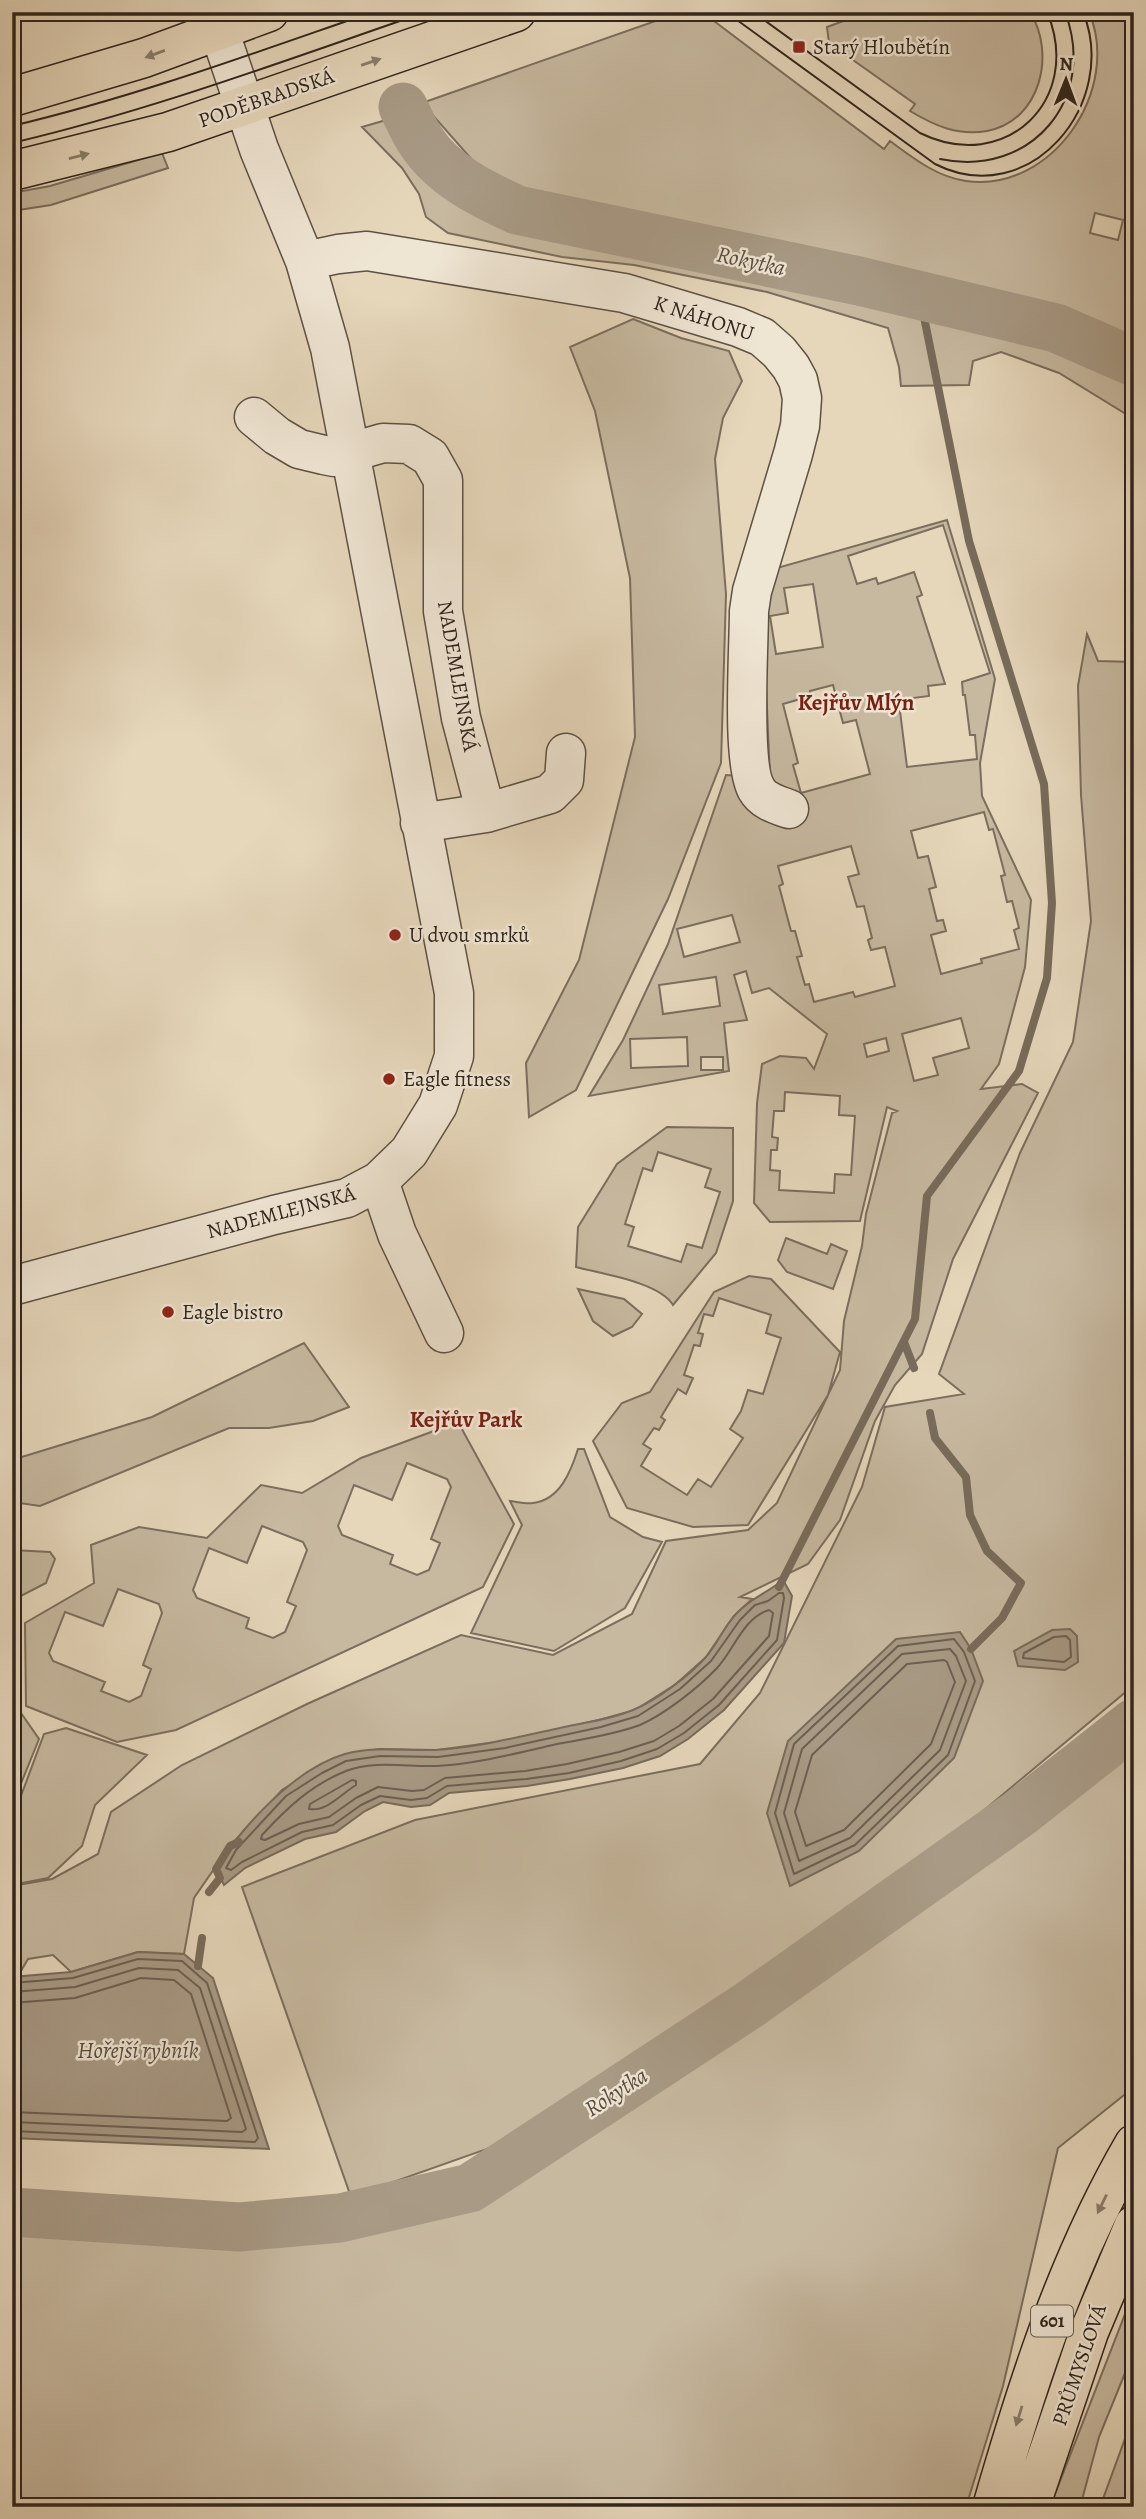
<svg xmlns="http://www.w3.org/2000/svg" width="1146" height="2519" viewBox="0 0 1146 2519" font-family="Alegreya,serif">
	<rect width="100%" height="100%" fill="#e6d7bb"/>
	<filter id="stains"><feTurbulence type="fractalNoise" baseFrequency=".00286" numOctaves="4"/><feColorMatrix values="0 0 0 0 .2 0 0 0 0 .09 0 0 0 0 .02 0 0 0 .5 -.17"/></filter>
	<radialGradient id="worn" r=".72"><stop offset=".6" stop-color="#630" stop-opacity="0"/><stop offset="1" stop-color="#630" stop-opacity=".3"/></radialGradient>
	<path fill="#c7b9a0" stroke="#7b6e5e" stroke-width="2" fill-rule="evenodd" d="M 681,12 L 702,12 L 884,149 L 890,141 C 913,158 937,177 966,181 C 1052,193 1122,90 1089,12 L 1134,12 L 1134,346 L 1098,332 L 952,291 L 539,199 L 481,170 L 422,103 ZM 1095,213 L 1123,220 L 1118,240 L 1090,233 Z
		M 868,12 L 1030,12 C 1056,53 1041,121 987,131 C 958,136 935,126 910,111 L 915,104 L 829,43 L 827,27 Z
		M 393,118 L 419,163 L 473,199 L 543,231 L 643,248 L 892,299 L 1015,329 L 1134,373 L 1134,419 L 1059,373 L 1001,352 L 973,361 L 969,385 L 901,386 L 899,367 L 888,328 L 767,292 L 634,265 L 562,257 L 448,233 L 426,217 L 419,194 L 402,168 L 362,127 Z
		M 162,153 L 168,168 L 51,205 L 12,211 L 12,193 L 50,186 Z
		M 633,319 L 681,338 L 729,351 L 742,381 L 723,418 L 715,459 L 726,594 L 721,763 L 668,899 L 576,1090 L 529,1117 L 526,1063 L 579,960 L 635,737 L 630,578 L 595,411 L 570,347 Z
		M 947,520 L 995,679 L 980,763 L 982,796 L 1031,900 L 1025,967 L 999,1064 L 981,1089 L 1022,1084 L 1038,1093 L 953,1259 L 922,1354 L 895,1385 L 875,1421 L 840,1520 L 808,1564 L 740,1597 L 752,1599 L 734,1616 L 706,1657 L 676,1684 L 635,1710 L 599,1720 L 504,1741 L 437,1750 L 379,1749 L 344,1755 L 319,1767 L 282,1790 L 230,1846 L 194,1898 L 184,1954 L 138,1952 L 71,1972 L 53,1955 L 28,1959 L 18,1976 L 12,1977 L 12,1886 L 52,1879 L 98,1854 L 111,1812 L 182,1765 L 307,1704 L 461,1635 L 553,1655 L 632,1614 L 666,1541 L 748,1530 L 777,1503 L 828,1395 L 748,1525 L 693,1527 L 627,1508 L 593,1441 L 622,1403 L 650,1392 L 714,1292 L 749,1276 L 771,1279 L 840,1352 L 828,1395 L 840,1370 L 844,1321 L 862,1246 L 866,1214 L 892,1113 L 897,1111 L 887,1107 L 860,1221 L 770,1222 L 754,1203 L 757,1103 L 762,1064 L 780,1056 L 806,1058 L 814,1069 L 827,1034 L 769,988 L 752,993 L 746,971 L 734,975 L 747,1020 L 724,1023 L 729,1071 L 589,1096 L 623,1040 L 668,944 L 726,775 L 770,778 L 766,685 L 738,579 ZM 943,525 L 990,673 L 962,682 L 963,695 L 965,695 L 970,735 L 975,735 L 977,759 L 907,767 L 900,711 L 914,709 L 913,698 L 929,696 L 928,686 L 945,684 L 917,597 L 922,595 L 914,572 L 878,584 L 876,578 L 857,584 L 848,556 ZM 813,584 L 823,647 L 776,654 L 770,616 L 788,613 L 784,588 ZM 833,685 L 843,723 L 856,720 L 870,774 L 801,793 L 793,765 L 798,763 L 783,704 L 811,696 L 810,691 ZM 984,812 L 989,830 L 993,829 L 1005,875 L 1001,876 L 1007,902 L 1012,901 L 1019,928 L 1014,930 L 1019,949 L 981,959 L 982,963 L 941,974 L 931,935 L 946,931 L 943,920 L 937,921 L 929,889 L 936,887 L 928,856 L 918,858 L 911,831 ZM 851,846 L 859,874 L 848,877 L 857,907 L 864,906 L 872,938 L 868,940 L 871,950 L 885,947 L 895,986 L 855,997 L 853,992 L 814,1002 L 809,984 L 805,985 L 797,957 L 802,956 L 795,931 L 791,931 L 779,886 L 783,884 L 778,866 ZM 732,915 L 740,942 L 684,957 L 677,929 ZM 716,977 L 720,1006 L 663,1014 L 659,985 ZM 961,1018 L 969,1048 L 933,1058 L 938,1075 L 914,1081 L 902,1034 ZM 687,1037 L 688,1066 L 631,1068 L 630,1039 ZM 886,1038 L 889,1051 L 867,1057 L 864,1044 ZM 701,1057 L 723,1057 L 723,1070 L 701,1070 ZM 785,1092 L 840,1096 L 839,1115 L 855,1116 L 851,1175 L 835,1174 L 834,1193 L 779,1190 L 780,1171 L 770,1170 L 771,1150 L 777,1150 L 778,1138 L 772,1137 L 774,1111 L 784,1111 ZM 719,1298 L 771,1315 L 766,1333 L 781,1338 L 763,1394 L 748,1390 L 741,1411 L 730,1429 L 743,1438 L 711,1487 L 698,1479 L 687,1495 L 641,1466 L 651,1449 L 643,1444 L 654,1428 L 659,1430 L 665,1420 L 661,1417 L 678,1389 L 686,1394 L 693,1378 L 684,1375 L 694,1345 L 700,1346 L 703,1334 L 698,1333 L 704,1314 L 713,1316 Z
		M 1087,634 L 1098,661 L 1134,662 L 1134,1685 L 928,1857 L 683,2028 L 515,2139 L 351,2197 L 242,1887 L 415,1820 L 700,1764 L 760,1693 L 862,1487 L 885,1407 L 964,1394 L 939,1374 L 1020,1153 L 1073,1042 L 1091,921 L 1081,795 L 1078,686 Z
		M 667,1127 L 733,1128 L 733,1201 L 716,1253 L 673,1305 C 659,1282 602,1274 576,1267 L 578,1227 L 617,1164 ZM 658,1152 L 711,1169 L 705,1187 L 720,1192 L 702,1248 L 687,1244 L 681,1262 L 628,1246 L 634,1227 L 625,1224 L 643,1168 L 652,1171 Z
		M 786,1238 L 827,1254 L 831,1244 L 847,1251 L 833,1289 L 787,1272 L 778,1260 Z
		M 578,1289 L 624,1299 L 642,1314 L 632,1327 L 613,1336 L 593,1321 Z
		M 304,1343 L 349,1407 L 313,1421 L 269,1428 L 229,1428 L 40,1506 L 12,1502 L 12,1460 L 152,1417 Z
		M 458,1422 L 514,1524 L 483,1587 L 176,1730 L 117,1742 L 26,1706 L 25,1623 L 94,1583 L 91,1545 L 139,1527 L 207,1538 L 261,1485 L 302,1493 L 361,1458 ZM 407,1463 L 447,1479 L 451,1487 L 431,1539 L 440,1543 L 429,1570 L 417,1575 L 390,1564 L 393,1555 L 342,1535 L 338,1526 L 354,1485 L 392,1500 ZM 262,1526 L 303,1542 L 307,1550 L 287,1602 L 296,1606 L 285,1632 L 273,1638 L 246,1628 L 249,1618 L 197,1598 L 193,1590 L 209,1548 L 247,1563 ZM 118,1589 L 159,1604 L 162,1613 L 143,1665 L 151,1669 L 141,1696 L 129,1702 L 101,1691 L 105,1682 L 53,1661 L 49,1653 L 65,1612 L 103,1626 Z
		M 578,1449 L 584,1449 L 610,1517 L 643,1537 L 662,1542 L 625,1608 L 554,1651 L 471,1633 L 522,1525 L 510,1501 C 518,1502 526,1504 533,1503 C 560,1500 571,1471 578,1449 Z
		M 12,1550 L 50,1552 L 55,1559 L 46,1583 L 15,1599 L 12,1599 Z
		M 12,1700 L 39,1739 L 12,1806 L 12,1749 L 19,1731 L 12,1728 Z
		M 1134,1711 L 1134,2087 L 1058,2148 L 1003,2386 L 966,2507 L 12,2507 L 12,2229 L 315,2241 L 375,2228 L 489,2196 L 763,2010 L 867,1945 L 1036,1824 L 1062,1802 Z
		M 66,1728 L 147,1755 L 95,1805 L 82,1846 L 48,1878 L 12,1885 L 12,1820 L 44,1734 Z
		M 1134,2297 L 1134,2351 L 1099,2437 L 1080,2507 L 1050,2507 L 1127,2309 Z
		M 1134,2414 L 1134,2507 L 1100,2507 Z"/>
	<path fill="#a89a85" stroke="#786b5b" stroke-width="2" d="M 783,1580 L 792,1596 L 784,1643 L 724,1710 L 688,1739 L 660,1756 L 623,1768 L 570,1779 L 527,1786 L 449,1793 L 430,1805 L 411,1807 L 383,1802 L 365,1811 L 336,1832 L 305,1839 L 245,1868 L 224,1885 L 216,1869 C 242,1826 296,1768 345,1754 C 375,1746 405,1751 435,1750 C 475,1748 512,1738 551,1730 C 578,1723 607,1721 633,1710 C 657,1700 689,1676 706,1657 C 718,1643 724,1626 737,1613 C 751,1598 767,1593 783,1580 Z
		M 1070,1629 L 1077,1636 L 1078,1662 L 1065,1670 L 1018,1666 L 1014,1651 L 1052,1630 Z
		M 960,1632 L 971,1649 L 983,1681 L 954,1758 L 859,1851 L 790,1886 L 767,1813 L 788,1741 L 896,1639 Z
		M 138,1952 L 184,1954 L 213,1978 L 269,2149 L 12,2138 L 12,1977 L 71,1972 Z"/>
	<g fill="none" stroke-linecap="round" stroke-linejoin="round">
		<path stroke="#6c5f51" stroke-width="2" d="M 779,1593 L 783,1593 L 784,1598 L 777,1640 L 719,1705 L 684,1733 L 657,1749 L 621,1761 L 569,1773 L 526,1779 L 447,1786 L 427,1798 L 411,1800 L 380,1796 L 361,1805 L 333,1825 L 302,1832 L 242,1862 L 231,1870 L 226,1868 L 236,1850 L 286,1796 L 322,1773 L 346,1761 L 380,1756 L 438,1757 L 505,1748 L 601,1727 L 638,1716 L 680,1689 L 711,1661 L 740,1620 L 755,1605 L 768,1601 Z
			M 769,1610 L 773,1613 L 769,1636 L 713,1699 L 679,1726 L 654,1741 L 619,1752 L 567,1764 L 525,1771 L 445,1778 L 424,1790 L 412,1791 L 378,1787 L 356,1798 L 329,1817 L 299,1824 L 265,1840 L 261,1839 L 262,1835 C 287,1808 311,1785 346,1771 C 374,1760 407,1767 436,1766 C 477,1764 517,1753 557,1744 C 584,1739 613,1735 640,1725 C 665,1714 698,1688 717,1668 C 734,1650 743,1618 769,1610 Z
			M 1066,1636 L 1070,1640 L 1071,1657 L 1064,1662 L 1023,1658 L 1024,1653 L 1054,1637 Z
			M 954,1639 L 964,1652 L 975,1681 L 948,1755 L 855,1845 L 794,1874 L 775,1813 L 794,1744 L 898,1646 Z
			M 950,1649 L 956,1656 L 966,1681 L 940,1750 L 850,1838 L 799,1861 L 784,1813 L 802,1749 L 902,1654 Z
			M 944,1660 L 947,1662 L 955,1682 L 931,1744 L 844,1830 L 806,1846 L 795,1812 L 812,1755 L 907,1664 Z
			M 352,1780 L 356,1781 L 356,1785 C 341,1794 327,1812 309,1809 L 310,1804 Z
			M 12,1983 L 73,1978 L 138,1959 L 182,1961 L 207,1983 L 258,2138 L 255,2142 L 12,2131
			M 12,1992 L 75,1987 L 139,1968 L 178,1970 L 200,1988 L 246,2129 L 242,2132 L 12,2122
			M 12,2003 L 75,1998 L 141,1978 L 174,1980 L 191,1994 L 231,2118 L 227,2121 L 12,2112"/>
		<path stroke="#786b5b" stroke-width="8" d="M 904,1342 L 914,1368
			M 930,1413 L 935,1438 L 966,1477 L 970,1515 L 987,1551 L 1021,1583 L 1002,1618 L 971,1649
			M 779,1587 L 915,1319 L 927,1196 L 1019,1071 L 1047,978 L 1052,903 L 1044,784 L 969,541 L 920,297
			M 209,1892 L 220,1878 L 216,1869 L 230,1846 L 239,1842
			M 198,1966 L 202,1938"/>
		<path stroke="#a89a85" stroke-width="49" d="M 403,107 C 409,118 414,131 421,141 C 443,175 482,194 517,210 L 859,281 L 1056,328 L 1134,362
			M 12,2212 L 239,2227 L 340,2218 L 470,2188 L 749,2005 L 1020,1813 L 1134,1723"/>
		<defs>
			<path id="minor" d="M 305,261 L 338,254 L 367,251 L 624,293 L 738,327 L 762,337 L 779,352 L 791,367 L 798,380 L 802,398 L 800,426 L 793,454 L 752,591 L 749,611 C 749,647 741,766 757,790 C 763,801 778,805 789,809
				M 254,417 L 277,436 L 299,449 L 324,455 L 334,457 L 383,443 L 409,444 L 430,457 L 443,480 L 443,611 L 461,718 L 486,813
				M 420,823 L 486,813 L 550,794 L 564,780 L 566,753
				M 379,1181 L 397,1234 L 444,1333
				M 12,1286 L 274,1215 L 347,1198 L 379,1181 L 409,1152 L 438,1105 L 454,1056 L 454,993 L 330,348 L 305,261 L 259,149 L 219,30"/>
			<path id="major" d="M 12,97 L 144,58 L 269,12
				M 12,171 L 168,132 L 516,12
				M 992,2507 C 1028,2382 1068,2257 1134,2144
				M 1030,2507 L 1089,2332 L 1134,2225"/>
		</defs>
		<use href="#minor" stroke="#5d5144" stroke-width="41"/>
		<use href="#major" stroke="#2f241d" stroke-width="41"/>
		<use href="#minor" stroke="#efe5d3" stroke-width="38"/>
		<use href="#major" stroke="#e6d7bb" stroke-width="38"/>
		<path stroke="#2f241d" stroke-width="2" d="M 726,12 L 935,164 C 1030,212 1120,103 1083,12
			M 753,12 L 920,133 C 1005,175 1084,100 1047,12
			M 763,21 L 787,21 L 817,12
			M 12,126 C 135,97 254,53 373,12
			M 12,143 C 153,110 289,59 426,12
			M 940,159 C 1031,178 1098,99 1065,12"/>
	</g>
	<defs><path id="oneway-solid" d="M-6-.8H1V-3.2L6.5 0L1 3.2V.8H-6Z" transform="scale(1.75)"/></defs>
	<g fill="#8a7e6c">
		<use href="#oneway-solid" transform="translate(155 54) rotate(160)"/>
		<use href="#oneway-solid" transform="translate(371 62) rotate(-19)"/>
		<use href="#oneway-solid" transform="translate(79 156) rotate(-14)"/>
		<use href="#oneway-solid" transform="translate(1102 2204) rotate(116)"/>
		<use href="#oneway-solid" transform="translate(1019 2416) rotate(107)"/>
	</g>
	<g fill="#8f2418" stroke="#efe5d3" stroke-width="2.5">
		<rect x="792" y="40" width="14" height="14" rx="3.5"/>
		<circle cx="395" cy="935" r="7"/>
		<circle cx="389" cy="1079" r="7"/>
		<circle cx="168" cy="1312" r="7"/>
	</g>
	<g text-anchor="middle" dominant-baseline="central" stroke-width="5" stroke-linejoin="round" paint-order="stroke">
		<rect fill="#efe5d3" stroke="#695e54" stroke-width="2" x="1031" y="2305.5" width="42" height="31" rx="5"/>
		<g font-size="19" font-weight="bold" fill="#2f241d">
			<text x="1052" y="2321">601</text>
		</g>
		<g font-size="21" fill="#2f241d" stroke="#efe5d3" text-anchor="start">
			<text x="813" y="47">Starý Hloubětín</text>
			<text x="409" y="935">U dvou smrků</text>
			<text x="403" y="1079">Eagle fitness</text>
			<text x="182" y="1312">Eagle bistro</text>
		</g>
		<g font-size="21" fill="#2f241d" stroke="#efe5d3">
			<text transform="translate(266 98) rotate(-19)">PODĚBRADSKÁ</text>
			<text transform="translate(704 318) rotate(18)">K NÁHONU</text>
			<text transform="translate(458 676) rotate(80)">NADEMLEJNSKÁ</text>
			<text transform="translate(281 1212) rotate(-15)">NADEMLEJNSKÁ</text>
			<text transform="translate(1079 2365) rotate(-71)">PRŮMYSLOVÁ</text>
		</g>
		<g font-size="23" font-style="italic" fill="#594d41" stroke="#efe5d3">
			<text transform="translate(751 261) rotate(12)">Rokytka</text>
			<text x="138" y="2050">Hořejší rybník</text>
			<text transform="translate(616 2092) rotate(-33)">Rokytka</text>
		</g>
		<g font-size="23" font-weight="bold" fill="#7a1f14" stroke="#efe5d3">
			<text x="856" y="702">Kejřův Mlýn</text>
			<text x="466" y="1419">Kejřův Park</text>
		</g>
	</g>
	<rect width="1146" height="2519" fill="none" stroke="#e6d7bb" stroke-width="42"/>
	<rect x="14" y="14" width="1118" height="2491" fill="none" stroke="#2f241d" stroke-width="3.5"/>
	<rect x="21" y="21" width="1104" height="2477" fill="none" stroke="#2f241d" stroke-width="2"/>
	<g transform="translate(1066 80) rotate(1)" stroke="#efe5d3" stroke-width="5" paint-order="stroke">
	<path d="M0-5L12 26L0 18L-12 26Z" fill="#2f241d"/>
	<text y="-10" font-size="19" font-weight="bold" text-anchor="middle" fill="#2f241d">N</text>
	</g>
	<rect width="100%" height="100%" filter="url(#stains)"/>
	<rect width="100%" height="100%" fill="url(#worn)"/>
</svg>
